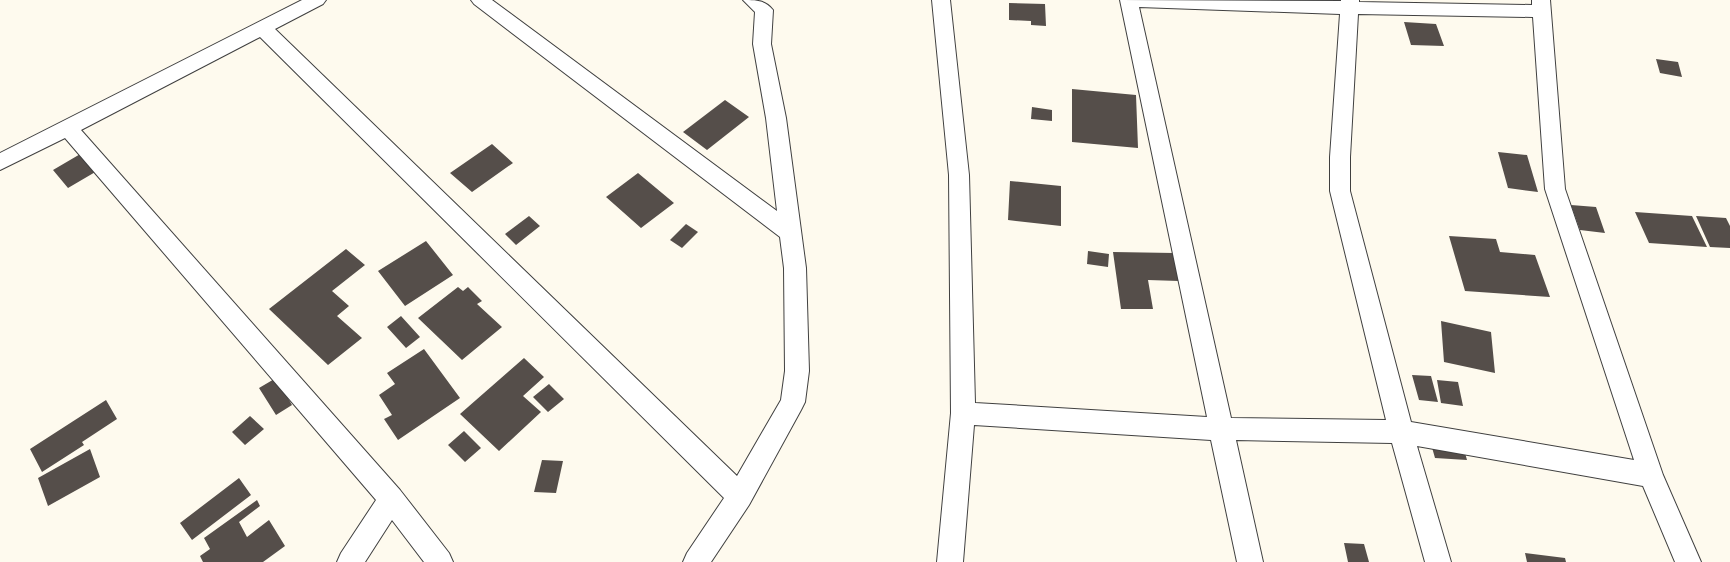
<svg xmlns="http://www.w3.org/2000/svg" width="1730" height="562" viewBox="0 0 1730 562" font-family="Bitter,serif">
	<rect width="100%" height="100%" fill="#fefaee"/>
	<path fill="#554e4a" d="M 1009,3 L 1045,4 L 1046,26 L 1031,25 L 1031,21 L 1009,20 Z
		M 1404,22 L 1436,24 L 1444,46 L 1411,45 Z
		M 1656,59 L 1678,62 L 1682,77 L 1660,73 Z
		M 1072,89 L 1136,95 L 1138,148 L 1072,142 Z
		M 725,100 L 749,117 L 707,150 L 683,132 Z
		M 1032,107 L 1052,110 L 1052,121 L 1031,119 Z
		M 492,144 L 513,163 L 472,192 L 450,173 Z
		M 1498,152 L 1527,155 L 1538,192 L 1508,188 Z
		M 82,153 L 97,171 L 68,188 L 53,170 Z
		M 638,173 L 674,203 L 641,228 L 606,197 Z
		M 1010,181 L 1061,186 L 1061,226 L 1008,220 Z
		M 1571,205 L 1596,207 L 1605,233 L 1580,230 Z
		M 1635,212 L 1692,216 L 1707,247 L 1649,243 Z
		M 529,216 L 540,226 L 516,245 L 505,234 Z
		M 1696,216 L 1726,218 L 1730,226 L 1730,248 L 1710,247 Z
		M 686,224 L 698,232 L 682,248 L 670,240 Z
		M 1449,236 L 1496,239 L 1500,252 L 1535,255 L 1550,297 L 1465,291 Z
		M 426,241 L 453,275 L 405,306 L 378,271 Z
		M 346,249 L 365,265 L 332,291 L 349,306 L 337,316 L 362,338 L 328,365 L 269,309 Z
		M 1088,251 L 1109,254 L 1108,267 L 1087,264 Z
		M 1113,252 L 1174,253 L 1179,281 L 1148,280 L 1153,309 L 1121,309 Z
		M 458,287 L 463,291 L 468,287 L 482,301 L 477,304 L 502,327 L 462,360 L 418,318 Z
		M 401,316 L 420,337 L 406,348 L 387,327 Z
		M 1441,321 L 1491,332 L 1495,373 L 1444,362 Z
		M 424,349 L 460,398 L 398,440 L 384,419 L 392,415 L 379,395 L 395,384 L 387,373 Z
		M 524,358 L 544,377 L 523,396 L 541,412 L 499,451 L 460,414 Z
		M 1412,375 L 1431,376 L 1438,402 L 1419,400 Z
		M 276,378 L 292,405 L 276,415 L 259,388 Z
		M 1437,380 L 1458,382 L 1463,406 L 1441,403 Z
		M 549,384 L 564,399 L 548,412 L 533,397 Z
		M 106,400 L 117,419 L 82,442 L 84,445 L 42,472 L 30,449 Z
		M 250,416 L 264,429 L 245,445 L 232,432 Z
		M 464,431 L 481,448 L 465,462 L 448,445 Z
		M 1431,444 L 1463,446 L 1467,460 L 1435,458 Z
		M 90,449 L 100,477 L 48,506 L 38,478 Z
		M 542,460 L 563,461 L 556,493 L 534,492 Z
		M 239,478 L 251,495 L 192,540 L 180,523 Z
		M 257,500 L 260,506 L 239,522 L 247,537 L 269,520 L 285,546 L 263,562 L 203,562 L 200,556 L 210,549 L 204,538 Z
		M 1344,543 L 1364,544 L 1369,562 L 1348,562 Z
		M 1525,553 L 1565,558 L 1566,562 L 1527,562 Z"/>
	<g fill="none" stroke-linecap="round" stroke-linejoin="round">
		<defs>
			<path id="minor" d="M 302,0 L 326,0 L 323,4 L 275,29 L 737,476 L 781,400 L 785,371 L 784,268 L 780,237 L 474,4 L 471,0 L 492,0 L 777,211 L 766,118 L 753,44 L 755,12 L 743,0 C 756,0 765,0 773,10 L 771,44 L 786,118 L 806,268 L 809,371 L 805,402 L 801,410 L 749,505 L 711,562 L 683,562 L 687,553 L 724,498 L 260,37 L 81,130 L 400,490 L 449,553 L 453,562 L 424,562 L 392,520 L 365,562 L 337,562 L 341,553 L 376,500 L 65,138 L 0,170 L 0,153 Z
				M 932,0 L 950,0 L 969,175 L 975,403 L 1207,417 L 1120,0 L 1341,1 L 1341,0 L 1359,0 L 1359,2 L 1532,5 L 1532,0 L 1550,0 L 1565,189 L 1663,475 L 1701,562 L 1675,562 L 1643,486 L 1417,446 L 1451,562 L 1425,562 L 1392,443 L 1236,440 L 1263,562 L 1237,562 L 1211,440 L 974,425 L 963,562 L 937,562 L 951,413 L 949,175 ZM 1139,7 L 1340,14 L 1330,157 L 1330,191 L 1386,420 L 1231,418 ZM 1358,14 L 1533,17 L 1545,189 L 1634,460 L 1411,422 L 1350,191 L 1350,157 Z"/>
		</defs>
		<use href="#minor" stroke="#404040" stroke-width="2"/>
		<use href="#minor" fill="#fff" fill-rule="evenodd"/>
	</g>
</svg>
